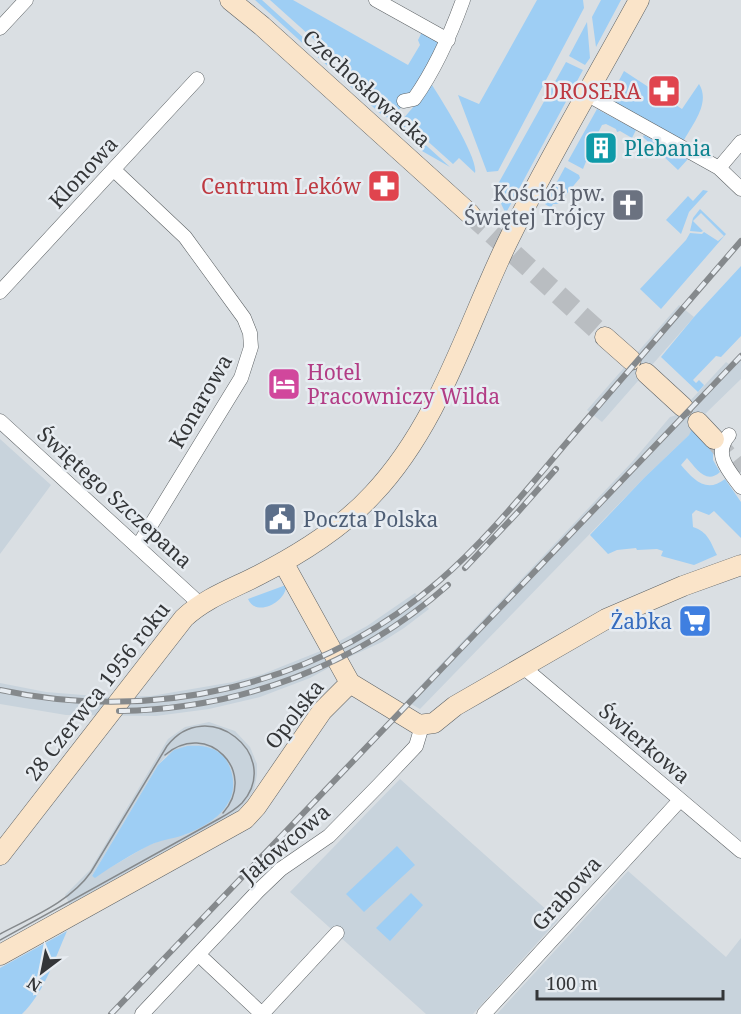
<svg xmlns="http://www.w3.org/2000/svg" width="741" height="1014" viewBox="0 0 741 1014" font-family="'Noto Serif',serif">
	<rect width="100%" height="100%" fill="#dadfe3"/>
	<path fill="#c8d3dc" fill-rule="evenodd" d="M 679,305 L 694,317 L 602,422 L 587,410 Z
		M 741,352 L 741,379 L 704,415 L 689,435 L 644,478 L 420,709 L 406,701 L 632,462 L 670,417 L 677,415 L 726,362 L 729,364 Z
		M 0,439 L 51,485 L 0,554 Z
		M 415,593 L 429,609 L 404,628 L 382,642 L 345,659 L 310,678 L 260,697 L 209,709 L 156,716 L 66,715 L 0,704 L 0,683 L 46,692 L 108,697 L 151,696 L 233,682 L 263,674 L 323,650 L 367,626 Z
		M 209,722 L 235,731 L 250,747 L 257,764 L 257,775 L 254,790 L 246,802 L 232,816 L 70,905 L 65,895 L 90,870 L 168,739 L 185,727 ZM 187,746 L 211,748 L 230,768 L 233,786 L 228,804 L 215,818 L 202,826 L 187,834 L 165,839 L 149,845 L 94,877 L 92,876 L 158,765 L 166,756 Z
		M 400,779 L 558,920 L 473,1014 L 426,1014 L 290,892 Z
		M 628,871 L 726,957 L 741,938 L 741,1014 L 497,1014 Z"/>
	<path fill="#9ecef4" d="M 255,0 L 262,0 L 369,97 L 393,116 L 389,118 L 383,116 Z
		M 270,0 L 293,0 L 408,65 L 420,45 L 418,40 L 423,30 L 444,41 L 411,96 L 396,113 Z
		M 537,0 L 583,0 L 584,8 L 498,171 L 487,172 L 458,95 L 479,104 Z
		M 601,0 L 621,0 L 596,47 L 592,17 Z
		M 587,22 L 590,58 L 585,65 L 569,56 Z
		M 566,62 L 583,70 L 507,211 L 505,212 L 496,193 L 498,184 Z
		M 624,71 L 682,109 L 699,84 C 711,103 692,125 683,142 L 608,101 Z
		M 432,85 C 441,99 479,159 475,173 L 459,158 L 453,164 L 403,119 Z
		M 597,109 L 636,130 L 632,138 L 620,131 L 617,132 L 616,129 L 606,124 L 602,125 L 598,133 L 599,136 L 588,151 L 589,154 L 583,169 L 568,161 Z
		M 397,119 L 450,167 L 422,151 L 396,127 Z
		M 644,135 L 688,159 L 678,170 L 643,137 Z
		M 565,167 L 579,175 L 580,178 L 558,204 L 553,204 L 551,208 L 545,204 Z
		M 703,190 L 708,191 L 689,212 L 681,234 L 666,220 L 688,196 L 693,201 Z
		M 700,209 L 726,234 L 661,309 L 640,289 L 686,240 L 690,233 L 702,234 L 704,232 L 718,241 L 724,236 L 701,213 L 693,221 L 703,231 L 701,232 L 690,231 L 693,218 Z
		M 741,266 L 741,336 L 721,357 L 716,356 L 693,380 L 696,383 L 699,380 L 704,385 L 698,392 L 661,357 L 694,317 Z
		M 692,429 L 713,444 L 713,460 L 720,472 C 706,485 696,468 687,458 L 681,465 C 693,479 706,494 725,479 L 741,502 L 741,538 L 714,511 L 709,515 L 696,510 L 692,514 L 693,527 C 708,532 710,541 717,555 L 694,565 L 661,556 L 663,551 L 657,549 L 637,550 L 636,548 L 617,550 L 608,554 L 590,535 L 644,478 L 689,435 Z
		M 286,585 C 287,602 256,618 248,599 Z
		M 187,746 C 201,745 215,746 225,758 C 231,767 234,778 233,788 C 231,813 202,829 181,836 C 171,839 161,840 150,845 C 132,854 112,866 95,878 L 92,876 L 158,765 L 174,750 Z
		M 397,846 L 415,865 L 364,912 L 346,894 Z
		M 411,893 L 423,905 L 390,941 L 376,928 Z
		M 67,931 C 55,958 44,993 22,1014 L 0,1014 L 0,968 Z"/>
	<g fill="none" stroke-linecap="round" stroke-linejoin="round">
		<path stroke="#b9bdc1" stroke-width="20" stroke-dasharray="20 10" stroke-linecap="butt" d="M 470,214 L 605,337
			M 714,439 L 741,472"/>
		<defs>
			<path id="street" d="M 376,0 L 448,40
				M 0,28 L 26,0
				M 588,95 L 719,168 L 741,189
				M 404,101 L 414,99 C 436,68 450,36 463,0
				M 719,168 L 741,142
				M 114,170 L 185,237 L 244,318 L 250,333 L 251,347 L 241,378 L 138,546
				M 0,292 L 197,79
				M 0,421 L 200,604
				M 729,435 C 712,454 729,471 741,487
				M 522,666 L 741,851
				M 199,955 L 262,1014
				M 142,1014 L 258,891 L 281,869 L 329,836 L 379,785 L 416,746 L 422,726
				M 262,1014 L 337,933
				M 484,1014 L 680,800"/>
			<path id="secondary" d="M 230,0 L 262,26 L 470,214
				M 605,337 L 631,360
				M 646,373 L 683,407
				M 698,422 L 714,439
				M 283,562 L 350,683 L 419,725 L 434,723 L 455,706 L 606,619 L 683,586 L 741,565
				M 0,855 L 184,618 C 205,598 234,588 259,575 C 300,554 342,528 373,494 C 439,424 466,328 507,243 C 547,160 595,81 639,0
				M 0,955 L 245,819 L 256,807 L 322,711 L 350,683"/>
		</defs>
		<use href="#street" stroke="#5d6265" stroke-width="15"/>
		<use href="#secondary" stroke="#5d6265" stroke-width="21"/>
		<use href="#street" stroke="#fff" stroke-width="14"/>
		<use href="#secondary" stroke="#fae4c9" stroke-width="20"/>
		<path stroke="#85898c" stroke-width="1.5" d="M 165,755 C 207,719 259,772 223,813
			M 0,934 C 32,917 70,902 91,872 L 167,746 C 207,694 284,755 242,803 C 234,811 224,816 215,821 L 0,940"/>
		<defs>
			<path id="rail" d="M 465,568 L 518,512 L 556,469
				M 0,690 C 155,723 318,686 439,581 C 489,538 531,484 574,434 C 630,370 685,305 741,241
				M 119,711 C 241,709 356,666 448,585
				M 111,1014 L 741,356"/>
		</defs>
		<use href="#rail" stroke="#85898c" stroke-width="6"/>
		<use href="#rail" stroke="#e7ecf1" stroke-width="4" stroke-dasharray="11" stroke-linecap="butt"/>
	</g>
	<defs>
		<symbol id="pharmacy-square" viewBox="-11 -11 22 22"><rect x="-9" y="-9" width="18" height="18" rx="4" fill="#e0444e" stroke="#e7ecf1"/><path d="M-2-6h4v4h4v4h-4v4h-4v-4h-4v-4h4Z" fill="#fff"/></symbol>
		<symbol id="building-square" viewBox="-11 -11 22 22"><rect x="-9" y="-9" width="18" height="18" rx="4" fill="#0f9aa8" stroke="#e7ecf1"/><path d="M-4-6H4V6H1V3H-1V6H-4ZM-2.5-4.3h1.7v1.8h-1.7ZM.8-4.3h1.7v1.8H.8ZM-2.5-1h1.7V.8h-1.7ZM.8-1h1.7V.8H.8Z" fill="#fff"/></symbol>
		<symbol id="church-square" viewBox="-11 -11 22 22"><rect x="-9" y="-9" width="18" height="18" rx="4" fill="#6b7280" stroke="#e7ecf1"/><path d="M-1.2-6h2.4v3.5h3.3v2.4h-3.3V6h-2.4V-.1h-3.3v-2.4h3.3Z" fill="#fff"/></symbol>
		<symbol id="hotel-square" viewBox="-11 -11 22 22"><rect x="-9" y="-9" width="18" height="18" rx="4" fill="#d1479c" stroke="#e7ecf1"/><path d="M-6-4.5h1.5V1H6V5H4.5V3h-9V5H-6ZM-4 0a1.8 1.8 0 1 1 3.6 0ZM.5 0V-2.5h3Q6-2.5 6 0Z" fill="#fff"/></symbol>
		<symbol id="civic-square" viewBox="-11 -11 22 22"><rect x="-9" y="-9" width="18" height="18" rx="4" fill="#5c6f8a" stroke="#e7ecf1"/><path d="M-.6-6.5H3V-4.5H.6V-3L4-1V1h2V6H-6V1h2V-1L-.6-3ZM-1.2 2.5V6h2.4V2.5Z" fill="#fff"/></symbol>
		<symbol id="supermarket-square" viewBox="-11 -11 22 22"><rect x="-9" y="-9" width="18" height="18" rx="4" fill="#3f7fe0" stroke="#e7ecf1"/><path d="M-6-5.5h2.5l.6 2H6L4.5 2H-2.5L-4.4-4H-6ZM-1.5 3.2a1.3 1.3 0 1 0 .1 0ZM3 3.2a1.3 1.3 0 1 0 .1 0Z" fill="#fff"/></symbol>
	</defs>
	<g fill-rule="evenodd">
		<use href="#pharmacy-square" x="645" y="72" width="38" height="38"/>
		<use href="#building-square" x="582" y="129" width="38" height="38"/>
		<use href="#pharmacy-square" x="365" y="167" width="38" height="38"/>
		<use href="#church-square" x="609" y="186" width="38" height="38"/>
		<use href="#hotel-square" x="265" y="365" width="38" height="38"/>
		<use href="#civic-square" x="261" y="500" width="38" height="38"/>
		<use href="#supermarket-square" x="676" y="602" width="38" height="38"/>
	</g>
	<g text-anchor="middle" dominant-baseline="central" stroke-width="5" stroke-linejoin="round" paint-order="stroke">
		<g font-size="21" fill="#343638" stroke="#e7ecf1">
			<text transform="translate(367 88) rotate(42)">Czechosłowacka</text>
			<text transform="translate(83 172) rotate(-47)">Klonowa</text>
			<text transform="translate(200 401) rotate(-60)">Konarowa</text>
			<text transform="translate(115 497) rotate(42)">Świętego Szczepana</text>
			<text transform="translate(97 691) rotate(-52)">28 Czerwca 1956 roku</text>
			<text transform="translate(294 714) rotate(-52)">Opolska</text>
			<text transform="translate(645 743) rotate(40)">Świerkowa</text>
			<text transform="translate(285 843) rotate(-40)">Jałowcowa</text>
			<text transform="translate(566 893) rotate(-48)">Grabowa</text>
		</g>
		<g font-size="21" fill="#be3a42" stroke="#e7ecf1" text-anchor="end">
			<text x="641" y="91">DROSERA</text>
			<text x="361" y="186">Centrum Leków</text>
		</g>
		<g font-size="21" fill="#0d838f" stroke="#e7ecf1" text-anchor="start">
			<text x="624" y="148">Plebania</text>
		</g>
		<g font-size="21" fill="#5b616d" stroke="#e7ecf1" text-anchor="end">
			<text x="605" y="193">Kościół pw.<tspan x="605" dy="24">Świętej Trójcy</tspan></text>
		</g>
		<g font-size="21" fill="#b23c85" stroke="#e7ecf1" text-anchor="start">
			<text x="307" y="372">Hotel<tspan x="307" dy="24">Pracowniczy Wilda</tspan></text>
		</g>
		<g font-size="21" fill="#4e5e75" stroke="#e7ecf1" text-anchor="start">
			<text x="303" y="519">Poczta Polska</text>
		</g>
		<g font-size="21" fill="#366cbe" stroke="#e7ecf1" text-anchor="end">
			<text x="672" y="621">Żabka</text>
		</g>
	</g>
	<g transform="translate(42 972) rotate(212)" stroke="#e7ecf1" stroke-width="4.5" paint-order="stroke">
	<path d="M0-4.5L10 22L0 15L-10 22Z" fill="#343638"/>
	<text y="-9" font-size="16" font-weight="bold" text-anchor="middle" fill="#343638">N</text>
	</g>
	<path d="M537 990v9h186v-9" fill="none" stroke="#343638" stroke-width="3"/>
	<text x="546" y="990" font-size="18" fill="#343638" stroke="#e7ecf1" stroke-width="4.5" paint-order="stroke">100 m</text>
</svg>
